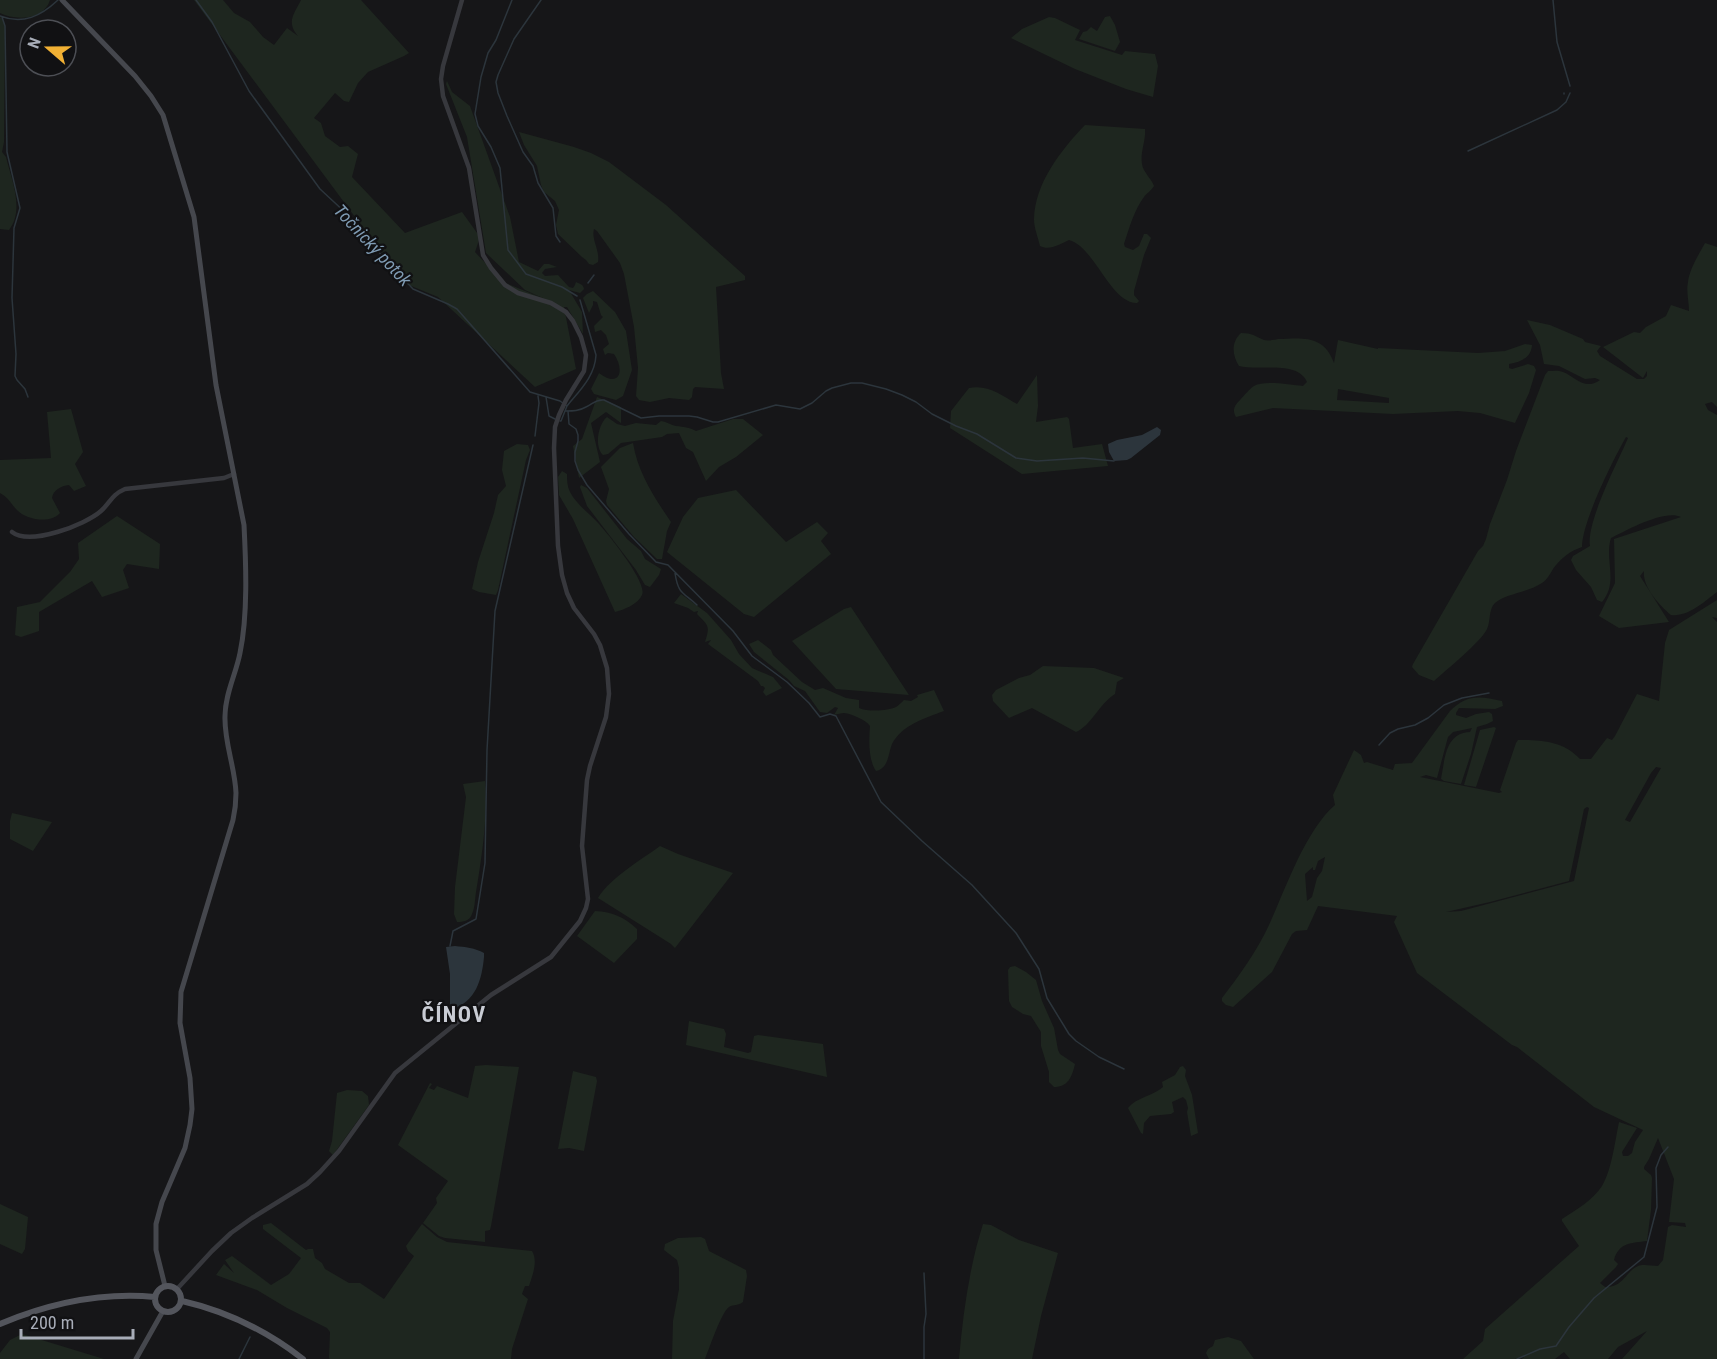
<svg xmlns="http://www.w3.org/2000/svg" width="1717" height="1359" viewBox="0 0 1717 1359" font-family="'Roboto Condensed',sans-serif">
	<rect width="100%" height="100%" fill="#161618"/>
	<path fill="#1e261f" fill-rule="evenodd" d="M 0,0 L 50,0 C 44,20 16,21 0,13 Z
		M 194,0 L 223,0 L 234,13 L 250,22 L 263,37 L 274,45 L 287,28 L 298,36 C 286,22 294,14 301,0 L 361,0 L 409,53 L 404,56 L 368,72 L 358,83 L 349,102 L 344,101 L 335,93 L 314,118 L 321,123 L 325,136 L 340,147 L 348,146 L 358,154 L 352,177 L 405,233 L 462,212 L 480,237 L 475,252 L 503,282 L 547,300 L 525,290 L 486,253 L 467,137 L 446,84 L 447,81 L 452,92 L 470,106 L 510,217 L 519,262 L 538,271 L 544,264 L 549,264 L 557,267 L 545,269 L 542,273 L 545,276 L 558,275 L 569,287 L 573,288 L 575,285 L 576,282 C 580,284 583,284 584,289 L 580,293 L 569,290 L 582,312 L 583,334 L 567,307 L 564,307 L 576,369 L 535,387 L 438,297 L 404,283 Z
		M 1110,16 L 1115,25 L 1120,42 L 1115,51 L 1079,39 L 1083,32 L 1087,31 L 1091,27 L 1097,31 L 1105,17 Z
		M 0,17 L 3,19 L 5,27 L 4,142 L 2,152 L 6,157 C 11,178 25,210 9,230 L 0,229 Z
		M 1049,17 L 1055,18 L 1080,30 L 1075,40 L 1122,55 L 1125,51 L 1155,54 L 1158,66 L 1153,97 L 1126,89 L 1075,69 L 1011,38 L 1022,29 Z
		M 1085,125 L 1145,129 C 1146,141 1140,152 1142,164 C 1143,172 1151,178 1154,186 C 1151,191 1147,193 1144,197 C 1134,210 1129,229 1124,244 L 1125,247 L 1133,250 L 1139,246 L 1144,234 L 1147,234 L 1151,238 L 1144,255 L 1134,291 L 1134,295 L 1139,301 L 1137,303 C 1110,303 1095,247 1069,240 C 1060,244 1050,251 1040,246 C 1038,237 1034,228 1034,219 C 1035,183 1061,150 1085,125 Z
		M 519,132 L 574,147 L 591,153 L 609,162 L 666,205 L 745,276 L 745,280 L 716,287 L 721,373 L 724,389 L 695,387 L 693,389 L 692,397 L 689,400 L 669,398 L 650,402 L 639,400 L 636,396 L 638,368 L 634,327 L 624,274 L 620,263 L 597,231 L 594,229 C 591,239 600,250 598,262 L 593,265 L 589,264 L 586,260 L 582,257 L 558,234 L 556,225 L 559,210 L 555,201 L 544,192 L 541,185 L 537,166 L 524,145 Z
		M 1705,243 L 1717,247 L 1717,407 L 1712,402 L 1705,404 L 1708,410 L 1717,415 L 1717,592 C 1704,602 1688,617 1671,615 C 1659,605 1642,586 1644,571 L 1640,576 L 1669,622 L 1619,628 L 1599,616 L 1615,583 L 1614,539 L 1681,517 C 1665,509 1627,530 1611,538 C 1604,560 1619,582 1602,602 L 1597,600 L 1591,587 L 1576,570 L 1571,560 L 1573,556 L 1590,546 C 1586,522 1618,462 1628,438 L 1626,437 C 1613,460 1582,522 1582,547 C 1570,551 1561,558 1553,569 C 1550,574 1547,580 1542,583 C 1529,592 1505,594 1495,603 C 1488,610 1491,621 1487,629 C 1481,642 1446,670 1434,681 L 1419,675 L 1412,667 L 1413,664 L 1478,551 L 1483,546 L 1486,539 L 1490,524 L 1507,480 L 1516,451 L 1545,375 L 1548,371 C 1553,371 1558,370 1563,372 C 1576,377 1584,391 1600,380 L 1595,378 L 1585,379 L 1559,366 L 1544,364 L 1540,345 L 1527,320 L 1550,325 L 1583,339 L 1585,342 L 1601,346 L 1597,351 L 1600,356 L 1637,379 L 1644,379 L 1647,376 L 1647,371 L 1643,378 L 1603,347 L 1634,332 L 1640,333 L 1646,327 L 1666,316 L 1671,305 L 1689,311 C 1689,302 1686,291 1688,282 C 1689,270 1699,254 1705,243 Z
		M 593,291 L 615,312 L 626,331 L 632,370 L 623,396 L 616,400 L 594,394 L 591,389 L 599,373 C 620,389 625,370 614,354 L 608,353 L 605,355 L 603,349 L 609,344 L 606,335 L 601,330 L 595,332 L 594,326 L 603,317 L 601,315 L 597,302 L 593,301 L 593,305 L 589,313 L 583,298 L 587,294 Z
		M 1241,333 C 1253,333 1254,336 1264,340 C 1268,341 1274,340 1278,339 C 1304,338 1324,335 1334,363 L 1338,340 L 1378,349 L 1378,348 L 1478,353 L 1505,351 L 1525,344 L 1532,345 C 1531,358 1521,362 1509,364 L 1509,368 L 1512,369 L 1528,364 L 1534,366 L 1536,370 L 1529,393 L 1515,423 L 1480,413 L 1458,411 L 1393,414 L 1273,408 L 1236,417 C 1232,410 1234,406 1240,400 C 1244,396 1249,389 1254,386 C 1264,380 1291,385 1303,386 L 1307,382 C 1298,360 1258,371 1239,366 C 1232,355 1231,342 1241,333 ZM 1338,389 L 1389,398 L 1389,403 L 1337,400 Z
		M 1037,375 L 1038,406 L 1036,422 L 1067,417 L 1069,419 L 1073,448 L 1102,444 L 1108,466 L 1022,474 L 950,428 L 951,411 L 969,388 C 987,384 1002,395 1017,404 Z
		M 597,397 L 621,407 L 621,423 L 606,412 L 591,423 L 600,462 L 579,478 L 573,446 L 582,439 Z
		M 71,409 L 83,452 L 75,464 L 86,486 L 74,491 L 69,485 C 61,486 53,490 52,498 L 60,513 C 51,524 26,520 17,510 C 11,504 8,497 0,493 L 0,460 L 51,458 L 47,412 Z
		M 607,417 L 617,424 L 625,426 L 636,423 L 656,425 L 661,421 C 667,422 671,425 676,426 C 684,427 689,427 696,431 L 733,419 L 743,419 L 763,435 L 736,457 L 719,467 L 706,481 L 693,452 L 686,448 L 679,433 L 667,434 L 662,437 L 621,443 L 608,454 L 603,455 C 594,447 598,424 607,417 Z
		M 633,443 C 638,473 654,497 671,522 L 667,531 L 662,559 L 657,559 L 634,537 L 607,505 L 606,501 L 609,489 L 601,467 L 620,448 Z
		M 517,444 L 528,445 L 530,450 L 526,460 L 498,590 L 496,595 L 479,592 L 472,589 L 478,562 L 494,513 L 498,495 L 506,486 L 502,470 L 504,451 Z
		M 562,471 L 567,474 C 567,480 567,486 570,492 C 576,504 590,514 599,524 C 608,534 648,583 642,595 C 638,604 624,610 615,612 L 573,519 L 559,495 L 558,477 Z
		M 581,485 L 587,488 L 627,539 L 641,551 L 645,559 L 661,569 L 659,575 L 650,587 L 645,585 L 636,570 L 587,506 L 580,487 Z
		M 736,490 L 786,542 L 817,522 L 828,533 L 821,541 L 831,554 L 754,617 L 744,614 L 667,552 L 683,517 L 698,498 Z
		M 117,516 L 160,544 L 159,569 L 127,564 L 123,570 L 129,588 L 102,597 L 92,581 L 39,612 L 39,631 L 21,637 L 15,635 L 17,607 L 40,602 L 70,572 L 79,559 L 78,543 Z
		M 681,594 L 707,613 L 731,640 L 739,654 L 752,668 L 773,677 L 782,688 L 766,696 L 763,692 L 765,688 L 763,686 L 761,686 L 758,681 L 708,644 L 711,640 L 705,642 C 710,626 709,626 697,614 L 698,611 L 694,612 L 688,608 L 674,603 Z
		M 1717,600 L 1717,618 L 1712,617 L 1717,622 L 1717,1359 L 1622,1359 L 1647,1331 L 1618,1347 L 1608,1359 L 1570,1359 L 1564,1352 L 1555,1359 L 1522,1359 L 1524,1357 L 1515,1359 L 1463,1359 L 1483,1341 L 1485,1329 L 1579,1246 L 1562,1221 L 1562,1219 C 1576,1210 1593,1200 1602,1186 C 1612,1169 1615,1141 1619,1122 L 1637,1128 L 1622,1152 L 1623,1156 L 1628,1156 L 1632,1153 L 1635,1142 L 1643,1130 L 1594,1107 L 1517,1047 L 1512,1045 L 1417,973 L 1394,922 L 1397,916 L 1318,906 L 1307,930 L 1296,931 L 1292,934 L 1272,972 L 1233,1007 L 1226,1005 L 1222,1001 L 1222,998 C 1239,976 1257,951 1269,925 C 1286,888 1305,831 1335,805 L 1333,795 L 1354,750 L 1361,755 L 1364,763 L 1367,762 L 1393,770 L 1395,764 L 1412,763 L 1450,711 C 1467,694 1480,696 1502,701 L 1503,706 L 1495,709 L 1459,708 L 1456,713 L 1456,715 L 1466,718 L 1476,714 L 1489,712 L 1492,714 L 1493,721 L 1487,724 L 1477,727 L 1471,754 L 1461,784 L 1444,781 L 1441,779 C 1445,759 1445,733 1470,732 L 1472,728 L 1453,732 L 1448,737 L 1437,778 L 1426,775 L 1420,777 L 1499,793 L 1502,792 L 1500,790 L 1516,743 L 1518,740 C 1542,740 1563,741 1580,759 L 1591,759 L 1607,738 L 1612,740 L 1615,736 L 1637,694 L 1659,701 L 1665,643 L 1669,630 ZM 1656,767 L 1661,768 L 1630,822 L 1625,820 L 1651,773 ZM 1587,807 L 1589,808 L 1574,881 L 1461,911 L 1446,912 L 1490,902 L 1569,881 L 1584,809 ZM 1325,857 L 1322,871 L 1317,878 L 1312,897 L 1307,901 L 1305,874 L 1313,867 L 1313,870 L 1315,870 L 1318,861 ZM 1658,1138 L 1674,1179 L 1669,1222 L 1685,1223 L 1686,1227 L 1672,1225 L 1668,1227 L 1663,1260 L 1658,1266 C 1652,1266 1643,1264 1638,1266 C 1626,1271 1623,1288 1605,1287 L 1600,1283 L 1616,1267 L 1618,1264 L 1614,1260 C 1619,1242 1632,1243 1647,1241 L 1651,1210 L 1652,1178 L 1651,1175 L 1644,1169 L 1644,1167 L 1649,1159 Z
		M 851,607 L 909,695 L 836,689 L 792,641 L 844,609 Z
		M 758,640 L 771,650 L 773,655 L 802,682 L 815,690 L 823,688 L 846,698 L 859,700 L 859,708 C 868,712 888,711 896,707 C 898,706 903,701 904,700 L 911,701 L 918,697 L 917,695 L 934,690 L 944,711 C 925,718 902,725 892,744 C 888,754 889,768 876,771 C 868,759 869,740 870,726 C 866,720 852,714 844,713 C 841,713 838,714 834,715 L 838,708 L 835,707 L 827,713 L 820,712 L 805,691 L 794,686 L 789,680 L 754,652 L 749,644 Z
		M 1043,666 L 1094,668 L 1124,678 L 1117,682 L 1115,694 C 1099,704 1091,726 1076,732 L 1032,708 L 1009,718 L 993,701 L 992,695 L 996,690 L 1019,678 L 1030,675 Z
		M 1494,727 L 1496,728 L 1476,787 L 1464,785 L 1480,730 Z
		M 485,781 C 488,816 482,856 476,892 C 475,898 475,908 472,914 C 470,921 463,922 457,922 L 454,914 L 455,887 L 466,797 L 463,784 Z
		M 12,813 L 52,822 L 33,851 L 10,839 L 10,821 Z
		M 660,846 L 678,854 L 733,873 L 675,948 L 671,944 L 598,898 C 611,877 641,860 660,846 Z
		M 595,911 C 613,912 624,917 637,929 L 637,939 L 614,963 L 577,936 Z
		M 1015,966 L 1026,972 L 1036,980 L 1042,1001 L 1054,1028 L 1058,1050 L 1060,1054 L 1075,1064 C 1072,1077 1068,1087 1054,1087 L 1049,1082 L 1049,1072 L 1041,1046 L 1041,1032 L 1031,1016 L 1023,1014 L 1012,1007 L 1009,1001 L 1008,970 L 1010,967 Z
		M 689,1021 L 724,1029 L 726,1034 L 724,1047 L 748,1053 L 751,1052 L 754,1036 L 758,1035 L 823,1044 L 827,1077 L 686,1045 Z
		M 486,1065 L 519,1067 L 491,1226 L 490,1230 L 485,1231 L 485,1242 L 445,1238 L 439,1236 L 423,1223 L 437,1203 L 436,1198 L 448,1181 L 398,1145 L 430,1083 L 432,1084 L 429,1088 L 434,1090 L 437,1086 L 468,1098 L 475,1066 Z
		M 1183,1066 L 1186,1070 L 1185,1076 L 1192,1095 L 1198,1133 L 1191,1136 L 1187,1112 L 1188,1108 L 1186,1100 L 1183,1097 L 1172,1102 L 1174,1112 L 1171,1114 L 1150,1116 L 1144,1123 L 1143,1134 L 1141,1133 L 1128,1108 C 1137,1097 1153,1096 1163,1087 L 1162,1082 L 1175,1075 L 1180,1067 Z
		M 573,1071 L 596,1077 L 597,1081 L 584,1151 L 569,1148 L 558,1149 Z
		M 347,1090 L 362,1091 L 368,1096 L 369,1105 L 333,1155 L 329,1151 L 332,1141 L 337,1093 Z
		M 0,1204 L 28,1217 L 25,1249 L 22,1254 L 0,1244 Z
		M 271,1223 L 306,1250 L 308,1249 L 313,1249 L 315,1258 L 322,1263 L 325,1269 L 349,1283 L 360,1283 L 384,1299 L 414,1256 L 408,1251 L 406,1246 L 422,1224 L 437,1237 L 447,1242 L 532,1251 C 538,1261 533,1274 529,1286 L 525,1286 L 522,1294 L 528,1299 L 512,1349 L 511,1359 L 330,1359 L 329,1358 L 330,1332 L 327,1328 L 287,1308 L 257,1290 L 216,1275 L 224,1264 L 234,1273 L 225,1260 L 232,1256 L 271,1285 L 289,1274 L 301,1258 L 263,1229 L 263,1225 Z
		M 983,1224 L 991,1225 L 1019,1240 L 1058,1253 L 1041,1316 L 1032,1359 L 959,1359 C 963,1314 969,1268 983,1224 Z
		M 701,1237 L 705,1239 L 709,1251 L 746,1270 L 747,1276 L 743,1302 C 738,1306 734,1304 729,1307 C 722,1311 709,1349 705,1359 L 672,1359 L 673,1321 L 679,1289 L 679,1268 L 677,1260 L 664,1250 L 665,1244 L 678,1238 Z
		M 22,1334 L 104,1359 L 0,1359 L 0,1353 L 10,1340 Z
		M 1228,1337 L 1241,1341 L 1254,1359 L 1209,1359 L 1206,1353 L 1208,1349 L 1213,1346 L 1215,1340 Z"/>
	<path fill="#2c353c" d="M 1157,427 L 1161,430 L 1160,435 L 1131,458 L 1127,460 L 1114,461 L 1109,452 L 1108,444 L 1117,440 L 1142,435 Z
		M 455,946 C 465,947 475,948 484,953 L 484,957 C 482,979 476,1002 452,1009 L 450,1005 L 450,974 L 446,947 Z"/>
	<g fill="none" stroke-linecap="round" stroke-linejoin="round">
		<path stroke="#2c353c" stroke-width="1.5" d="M 196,0 L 212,22 L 249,91 L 320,189 L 348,215 L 362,234 L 413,289 L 448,304 L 457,309 L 530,392 L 560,401 L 567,406 C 580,390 595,376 596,355 L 580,300
			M 512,0 L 496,40 L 488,53 L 481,77 L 475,114 L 478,126 L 491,147 L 500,168 L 508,250 L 526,274 L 562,287 L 577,296
			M 541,0 L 514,39 L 498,75 L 496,82 L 498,93 L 507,116 L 523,152 L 533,166 L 538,183 L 553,208 L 556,236 L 560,242
			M 1553,0 L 1557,42 L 1570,86
			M 0,16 C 23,25 41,16 58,0
			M 2,17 L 5,26 L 7,152 L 20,208 L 14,228 L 12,298 L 16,354 L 15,376 L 17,380 L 25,389 L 28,397
			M 1564,93 L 1564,94
			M 1468,151 L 1557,110 L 1566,102 L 1570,93
			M 588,283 L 594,275
			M 546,397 L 549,416 L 555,419
			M 566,411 C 573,411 579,411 586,407 C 593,404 595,399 604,400 L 641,418 L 659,416 L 689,416 L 697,417 L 713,422 L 718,422 L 776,405 L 800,409 L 812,403 L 826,391 L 832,388 L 851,383 L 862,383 L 886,389 L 902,395 L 916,402 L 932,414 L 956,426 L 977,434 L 1016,458 L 1037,461 L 1083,458 L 1114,461
			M 568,411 L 569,424 L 576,429 L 578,435 L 578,441 L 575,452 L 575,461 L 578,470 L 587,485 L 629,534 L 656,562 L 668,565 L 733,631 L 752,656 L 787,682 L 809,703 L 820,717 L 830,714 L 836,716 L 881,802 L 922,841 L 972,885 L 1016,933 L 1039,969 L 1047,998 L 1069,1034 L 1076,1041 L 1099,1057 L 1124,1069
			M 560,421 L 561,421 L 567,406
			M 535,436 L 539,403 L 538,396
			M 675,573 C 678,594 683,592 697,605
			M 1379,745 L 1390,733 L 1398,729 L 1415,725 L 1428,718 L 1444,705 L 1462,698 L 1489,693
			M 450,946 L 453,931 L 476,919 L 485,863 L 487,750 L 495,611 L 533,445
			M 924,1273 L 926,1314 L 924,1327 L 924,1359
			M 239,1359 L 250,1337
			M 1517,1359 L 1540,1349 L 1556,1346 L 1569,1327 L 1594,1298 L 1644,1257 L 1657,1207 L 1656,1168 L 1661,1155 L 1668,1147"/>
		<path stroke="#37383d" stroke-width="4.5" d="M 12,532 C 30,546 85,525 101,511 C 111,502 111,495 125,489 L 224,478 L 234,474
			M 177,1289 L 212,1251 L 231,1233 L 252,1218 L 307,1184 L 320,1172 L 339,1151 L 395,1073 L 491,995 L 551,957 L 580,921 L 586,908 L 588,899 L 582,846 L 587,780 L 590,766 L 606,717 L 609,694 L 607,668 L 600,645 L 594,634 L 574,608 L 567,593 L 562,575 L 558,546 L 554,448 L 555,427 L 559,415 L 566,400 L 584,371 L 586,355 L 581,337 L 573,321 L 566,312 L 551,303 L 518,293 L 505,285 L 491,268 L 483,255 L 469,168 L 443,96 L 441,79 L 443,66 L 462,0"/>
		<path stroke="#45474d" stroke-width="5" d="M 62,0 L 135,76 L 151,96 L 163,115 L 194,217 L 216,385 L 244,525 C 246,564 248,615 240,653 C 236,674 225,694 225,716 C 224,742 235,767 236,793 C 236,803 235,811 233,820 L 181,992 L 180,1023 L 190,1078 L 192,1109 L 190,1125 L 185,1148 L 162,1202 L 156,1224 L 156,1250 L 165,1286
			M 136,1359 L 163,1311"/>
		<path stroke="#53555c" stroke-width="6" d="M155 1299a13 13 0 1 1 26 0a13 13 0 1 1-26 0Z
			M 182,1301 C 226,1311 267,1331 303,1359
			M 0,1324 C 50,1303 101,1292 155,1297"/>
	</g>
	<g text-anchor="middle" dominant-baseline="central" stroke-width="4.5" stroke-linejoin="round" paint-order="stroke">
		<g font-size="18" font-style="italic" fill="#7f9bb3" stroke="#111113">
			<text transform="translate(373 245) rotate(47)">Točnický potok</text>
		</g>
		<g font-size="22" font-weight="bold" letter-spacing="1.5" fill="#c9ccd4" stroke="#111113">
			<text x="454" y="1014">ČÍNOV</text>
		</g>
	</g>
	<g transform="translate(48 48) rotate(290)"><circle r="28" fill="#111113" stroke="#4d4f55" stroke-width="1.5"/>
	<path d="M0-4.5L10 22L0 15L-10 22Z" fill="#f2b134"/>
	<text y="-9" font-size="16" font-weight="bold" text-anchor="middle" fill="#a8adb8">N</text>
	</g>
	<path d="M21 1329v9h112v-9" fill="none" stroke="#a8adb8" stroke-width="3"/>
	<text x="30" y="1329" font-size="18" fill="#a8adb8" stroke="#111113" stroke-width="4.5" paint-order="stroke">200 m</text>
</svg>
